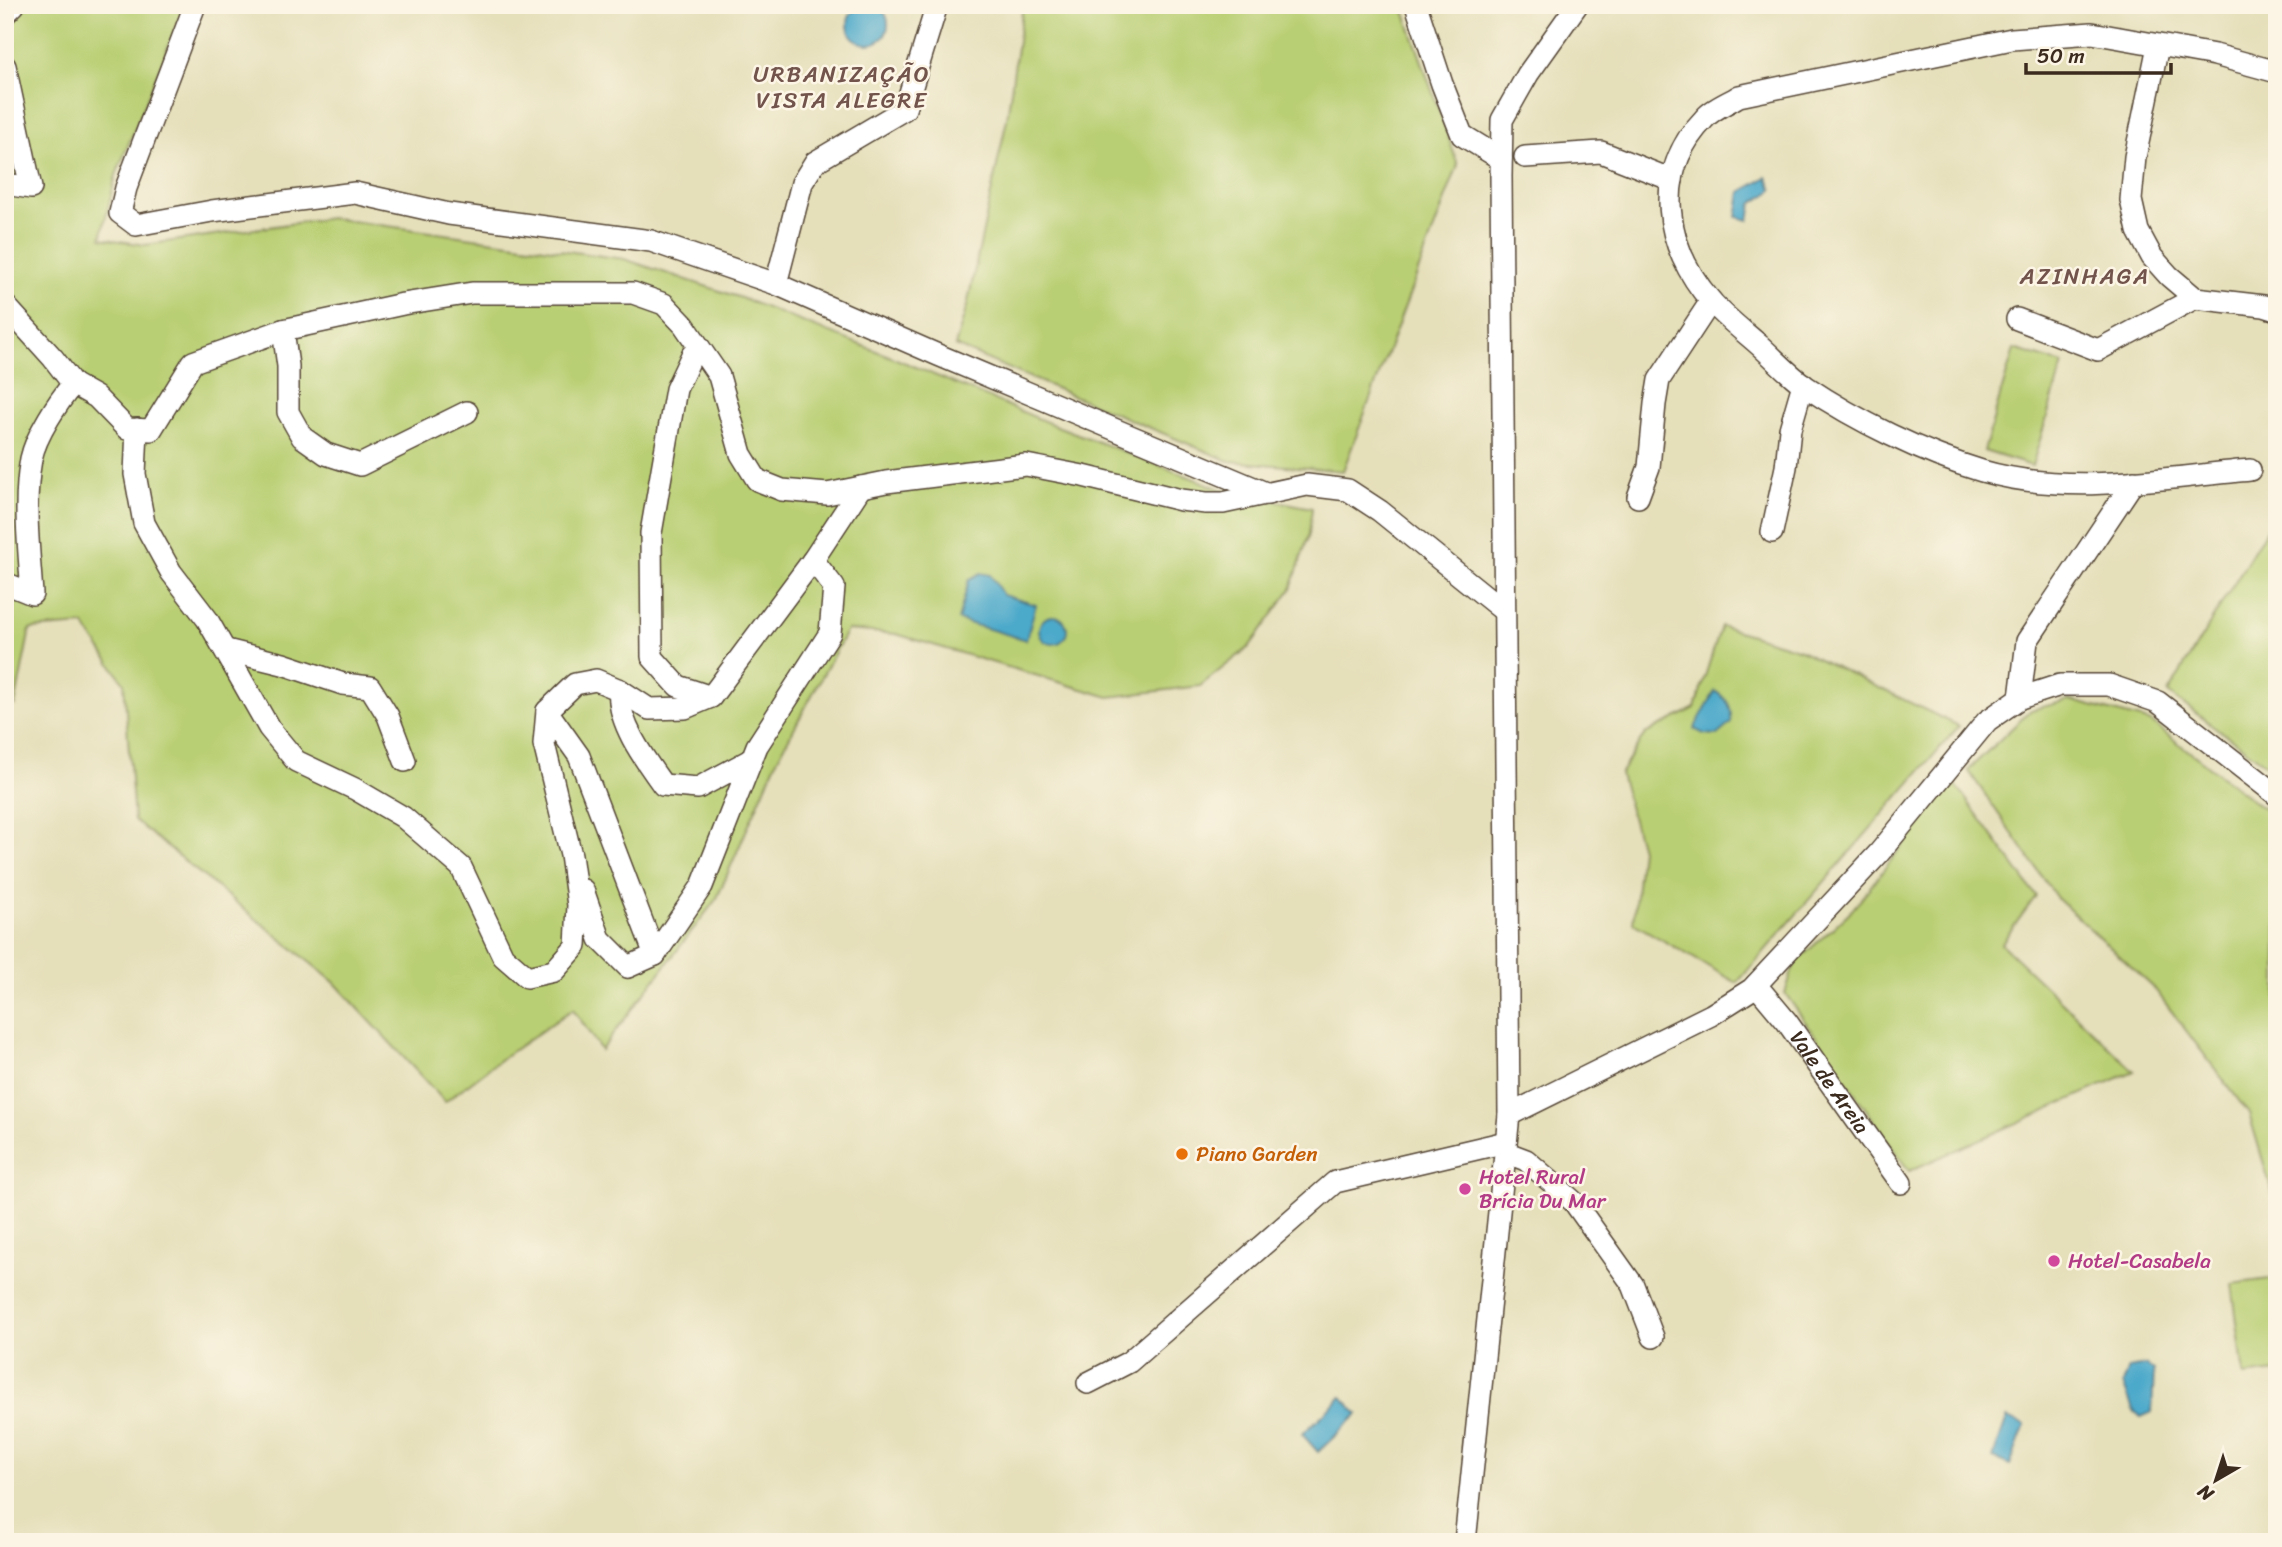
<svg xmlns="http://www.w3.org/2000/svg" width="2282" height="1547" viewBox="0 0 2282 1547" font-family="Sriracha,sans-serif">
	<rect width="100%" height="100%" fill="#fcf5e5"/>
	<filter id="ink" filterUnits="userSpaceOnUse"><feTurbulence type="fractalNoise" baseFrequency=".0143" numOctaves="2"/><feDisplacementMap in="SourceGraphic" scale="14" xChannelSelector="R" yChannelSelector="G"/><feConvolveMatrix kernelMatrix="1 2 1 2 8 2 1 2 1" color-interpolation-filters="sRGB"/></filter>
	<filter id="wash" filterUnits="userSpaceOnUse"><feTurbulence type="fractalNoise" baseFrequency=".00686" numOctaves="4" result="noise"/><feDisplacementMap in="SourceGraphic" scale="28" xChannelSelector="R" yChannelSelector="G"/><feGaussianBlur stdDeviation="1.57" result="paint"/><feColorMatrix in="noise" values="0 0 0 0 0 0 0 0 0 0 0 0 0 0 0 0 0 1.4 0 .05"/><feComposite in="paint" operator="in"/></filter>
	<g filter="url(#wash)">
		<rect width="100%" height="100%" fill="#e5dfba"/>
		<path fill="#b9cf73" stroke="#7a7c48" stroke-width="2" d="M 5,5 L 185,5 L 116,175 L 101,238 L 145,245 L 330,218 L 624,259 L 741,298 L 889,356 L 1049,423 L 1223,490 L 1312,508 L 1309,534 L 1291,589 L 1249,647 L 1200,686 L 1109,697 L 896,634 L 847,630 L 777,760 L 717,898 L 601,1050 L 573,1009 L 501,1059 L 445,1102 L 334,982 L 134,820 L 124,683 L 84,625 L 30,629 L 15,705 L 5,702 Z
			M 1023,5 L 1402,5 L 1458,165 L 1343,471 L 1229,461 L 955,346 L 967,306 L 1007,119 Z
			M 2014,349 L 2063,364 L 2032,466 L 1984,451 Z
			M 2277,512 L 2277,772 L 2168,693 Z
			M 1721,626 L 1798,649 L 1959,726 L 1737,983 L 1633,923 L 1641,849 L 1620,774 L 1645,734 L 1695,708 Z
			M 2069,700 L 2151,722 L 2277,819 L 2277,1208 L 2249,1114 L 2154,988 L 2057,898 L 1968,770 L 2031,710 Z
			M 1953,781 L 2036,896 L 2001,944 L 2134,1071 L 1909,1171 L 1785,993 L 1795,963 L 1852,910 Z
			M 2277,1278 L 2277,1372 L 2244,1376 L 2232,1284 Z"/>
		<path fill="#4ba9ca" stroke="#436a74" stroke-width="2" d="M848 24a20 20 0 1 1 40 0a20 20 0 1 1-40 0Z
			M 1767,177 L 1773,190 L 1752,204 L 1749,220 L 1737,217 L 1741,192 Z
			M 980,573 L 990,575 L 1003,595 L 1036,605 L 1026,640 L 958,620 L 969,580 Z
			M1039 630a14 14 0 1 1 28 0a14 14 0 1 1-28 0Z
			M 1715,691 C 1729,700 1732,707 1731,723 L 1717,735 L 1704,734 L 1694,729 Z
			M 2145,1365 L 2154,1371 L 2152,1412 L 2141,1417 L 2133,1410 L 2123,1384 L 2129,1368 Z
			M 1342,1397 L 1358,1414 L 1318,1452 L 1302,1434 Z
			M 2007,1418 L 2025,1425 L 2010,1465 L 1993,1458 Z"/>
	</g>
	<g filter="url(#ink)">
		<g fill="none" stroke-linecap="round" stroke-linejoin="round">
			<defs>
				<g id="minor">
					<path d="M 195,5 L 126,188 L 120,213 L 136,225 L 212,211 L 355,193 L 449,214 L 651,241 L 776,284 L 938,355 L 1268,494"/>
					<path d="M 1416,5 L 1442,84 L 1462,135 L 1501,159"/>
					<path d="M 5,14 L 14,5"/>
					<path d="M 2158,46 L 2135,157 L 2131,200 L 2138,231 L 2152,257 L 2169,276 L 2195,298 L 2264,306 L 2277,310"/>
					<path d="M 5,66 L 31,188 L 5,184"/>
					<path d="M 1525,157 L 1601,152 L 1672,180"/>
					<path d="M 776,284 L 802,183 L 815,162 L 905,109 L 937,5"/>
					<path d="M 5,305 L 53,358 L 73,384"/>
					<path d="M 2017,319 L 2098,350 L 2195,298"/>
					<path d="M 283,330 L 288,366 L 288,412 L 302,437 L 326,454 L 360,465 L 467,412"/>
					<path d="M 699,348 L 692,355 L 676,389 L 651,533 L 652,657 L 678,686 L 711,697"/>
					<path d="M 137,429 L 135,474 L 144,523 L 171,572 L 207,619 L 269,728 L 296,761 L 355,789 L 403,817 L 461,867 L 503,956 L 527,977 L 554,971 L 576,946 L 578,905 L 571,855 L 544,744 L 547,711 L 575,684 L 596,680 L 620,690 L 649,709 L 685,708 L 711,697 L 813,560 L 861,487"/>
					<path d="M 2250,470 C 2163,478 2068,496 1982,471 C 1922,453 1857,421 1805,386 C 1788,374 1773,357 1758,344 C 1742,330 1724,316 1711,301 C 1664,247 1652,173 1704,119 C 1712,109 1728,103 1739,96 L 2012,39 L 2092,33 L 2215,55 L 2277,72"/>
					<path d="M 1638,497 L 1649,467 L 1655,404 L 1659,380 L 1711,301"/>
					<path d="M 1772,532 L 1786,467 L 1790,429 L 1803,384"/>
					<path d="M 5,583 L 32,594 C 29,549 23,503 31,459 C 36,435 58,402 73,384 L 96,397 L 127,429 L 151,430 L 193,362 L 283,330 L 403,304 L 472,293 L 633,293 L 664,304 L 684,325 L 719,376 L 741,454 L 757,480 L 782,490 L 827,494 L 886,482 L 1026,465 L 1083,476 L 1181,500 L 1206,503 L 1223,503 L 1307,485 L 1348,490 L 1380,511 L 1504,611"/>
					<path d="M 226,650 L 283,664 L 343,684 L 370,687 L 388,716 L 405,761"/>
					<path d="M 620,690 C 616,721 645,760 663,785 L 698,788 L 752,759"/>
					<path d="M 2020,698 L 2027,641 L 2134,481"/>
					<path d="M 547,711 L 579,756 L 655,955"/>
					<path d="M 583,890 L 600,939 L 628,967 L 655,955 L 702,886 L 757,746 L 830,633 L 834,587 L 813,560"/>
					<path id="s1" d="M 1756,985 L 1787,1022 L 1901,1183"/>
					<path d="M 1509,1115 L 1711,1015 L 1752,989 L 1879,853 L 1987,721 L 2020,698 L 2060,685 L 2109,685 L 2158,702 L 2277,795"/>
					<path d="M 1505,1152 L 1526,1160 L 1574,1202 L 1633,1285 L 1653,1337"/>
					<path d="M 1088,1383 L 1129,1362 L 1335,1182 L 1506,1142"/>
					<path d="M 1465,1542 L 1509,1115 L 1501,176 L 1502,120 L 1528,74 L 1577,5"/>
				</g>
			</defs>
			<use href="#minor" stroke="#544535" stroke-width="24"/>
			<use href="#minor" stroke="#fff" stroke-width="21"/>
		</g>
	</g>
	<circle fill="#e8710a" stroke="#fcf5e5" stroke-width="2.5" cx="1182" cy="1154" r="7"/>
	<g fill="#d1479c" stroke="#fcf5e5" stroke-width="2.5">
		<circle cx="1465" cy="1189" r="7"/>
		<circle cx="2054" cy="1261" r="7"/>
	</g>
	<g text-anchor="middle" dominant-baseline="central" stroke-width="5" stroke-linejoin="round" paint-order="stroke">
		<g font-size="21" fill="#3b2a1e" stroke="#fcf5e5">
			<text stroke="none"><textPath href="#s1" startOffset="122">Vale de Areia</textPath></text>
		</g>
		<g font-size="21" fill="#c56008" stroke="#fcf5e5" text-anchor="start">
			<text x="1196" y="1154">Piano Garden</text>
		</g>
		<g font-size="21" fill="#b23c85" stroke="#fcf5e5" text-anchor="start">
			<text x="1479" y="1177">Hotel Rural<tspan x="1479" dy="24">Brícia Du Mar</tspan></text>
			<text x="2068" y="1261">Hotel-Casabela</text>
		</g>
		<g font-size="23" letter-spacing="2" fill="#72544c" stroke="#fcf5e5">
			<text x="842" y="74">URBANIZAÇÃO<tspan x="842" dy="26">VISTA ALEGRE</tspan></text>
			<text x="2085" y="276">AZINHAGA</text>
		</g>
	</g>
	<rect width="2282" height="1547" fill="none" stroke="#fcf5e5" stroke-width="28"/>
	<g transform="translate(2216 1480) rotate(219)" stroke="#fcf5e5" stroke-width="5" paint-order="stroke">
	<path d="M0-5L12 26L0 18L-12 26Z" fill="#3b2a1e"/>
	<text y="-10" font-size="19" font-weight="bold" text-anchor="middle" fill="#3b2a1e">N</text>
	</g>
	<path d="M2026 63v10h145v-10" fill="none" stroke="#3b2a1e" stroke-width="3.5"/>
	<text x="2037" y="63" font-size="21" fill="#3b2a1e" stroke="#fcf5e5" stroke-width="5" paint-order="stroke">50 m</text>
</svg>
